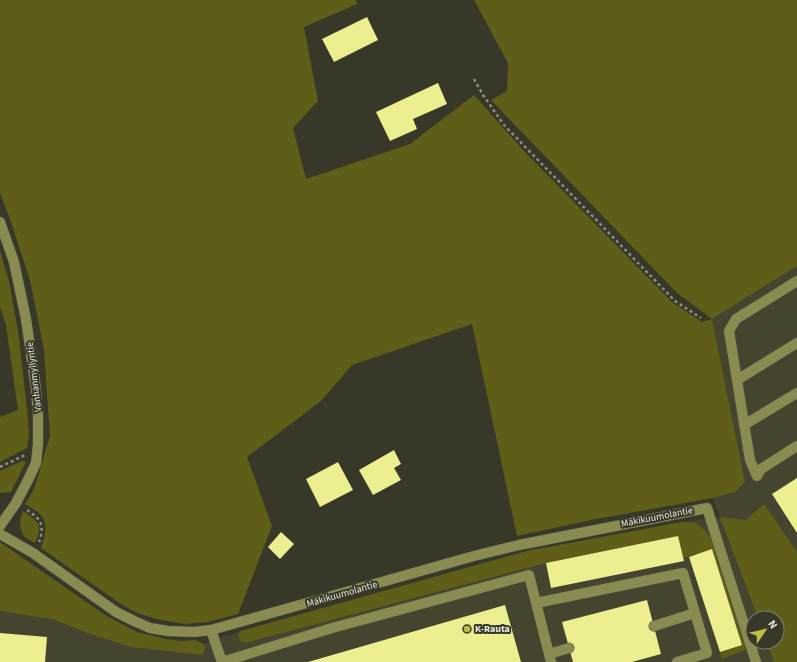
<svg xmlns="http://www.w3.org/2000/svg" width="797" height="662" viewBox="0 0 797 662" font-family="'Source Sans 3',sans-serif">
	<rect width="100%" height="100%" fill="#373828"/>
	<path fill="#45452f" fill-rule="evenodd" d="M 797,266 L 797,662 L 0,662 L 0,599 L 192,648 L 241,631 L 527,551 L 682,522 L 720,517 L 713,498 L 735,492 L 745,482 L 712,319 ZM 753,618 L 777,618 L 777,642 L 753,642 Z"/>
	<path fill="#5e5e18" d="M 0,0 L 356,0 L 357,4 L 304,27 L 318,101 L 293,128 L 306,179 L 410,144 L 474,95 L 523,150 L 672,302 L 702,322 L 712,319 L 677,293 L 491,100 L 507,91 L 508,63 L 474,0 L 797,0 L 797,266 L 712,319 L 745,482 L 735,492 L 713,498 L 591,520 L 517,536 L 472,324 L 352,365 L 321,401 L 247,457 L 272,526 L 238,614 L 208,622 L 184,624 L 156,619 L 135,612 L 118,602 L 41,548 C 44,539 48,527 43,518 C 40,512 31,508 25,504 C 27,500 30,497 32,493 C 40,475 43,455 50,437 L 44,350 L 30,280 L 10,219 L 0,193 Z
		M 0,251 L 9,281 L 19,337 L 28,418 L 29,435 L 27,448 L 0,462 L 0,417 L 18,410 L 6,325 L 0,307 Z
		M 22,461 L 26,462 L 11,492 L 0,493 L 0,471 Z
		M 764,504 L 797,552 L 797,662 L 774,662 L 767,642 L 777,642 L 777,618 L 758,618 L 720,517 L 746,520 Z
		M 23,511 C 38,521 44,525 35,543 C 31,541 27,539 24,536 C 19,530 19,518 23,511 Z
		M 682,522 C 698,521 702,526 711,538 L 749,648 L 722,659 L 720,652 L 742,645 L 712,550 L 683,558 L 678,536 L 546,563 L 245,643 C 239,641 238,638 239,633 L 241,631 L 527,551 Z
		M 0,542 L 105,615 L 137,632 L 166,639 L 182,641 L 195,640 L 202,643 L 205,647 L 203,655 L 131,647 L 93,635 L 52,619 L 6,612 L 0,610 Z"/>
	<path fill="#ecee90" d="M 367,17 L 378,40 L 334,62 L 322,39 Z
		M 438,83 L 447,104 L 413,119 L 417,129 L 390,141 L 376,112 Z
		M 394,450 L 401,464 L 394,468 L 401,480 L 373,495 L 359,470 Z
		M 338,462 L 353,490 L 320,507 L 306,479 Z
		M 797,478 L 797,533 L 772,494 Z
		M 281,532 L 294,544 L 280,559 L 268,547 Z
		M 678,536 L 684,561 L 551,588 L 546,563 Z
		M 712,549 L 742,645 L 720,652 L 689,557 Z
		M 647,600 L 661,654 L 632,662 L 573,662 L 562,622 Z
		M 505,605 L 521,662 L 308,662 Z
		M 0,633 L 47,637 L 45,662 L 0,662 Z"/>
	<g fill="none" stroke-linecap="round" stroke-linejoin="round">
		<defs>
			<path id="minor" d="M 0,222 L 14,262 L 26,319 L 36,389 L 38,416 L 38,444 L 36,463 L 28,480 L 16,503 L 0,526
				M 737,380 L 797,343
				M 744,425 L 797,393
				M 757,476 L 750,460 L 729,331 L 736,319 L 797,281
				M 757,476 L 761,469 L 797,446
				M 0,534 L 33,553 L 116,612 L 134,621 L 150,628 L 168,631 L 194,632 L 211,630 L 474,556 L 519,545 L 707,508 L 756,662
				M 536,603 L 683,573 L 707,653 L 677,662
				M 654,626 L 695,613
				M 211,630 L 222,662
				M 549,654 L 569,648
				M 222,662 L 332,628 L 529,575 L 551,662"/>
		</defs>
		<use href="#minor" stroke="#535445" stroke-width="11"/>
		<path stroke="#8c8d80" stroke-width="2.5" stroke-dasharray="3 3" stroke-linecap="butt" d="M 474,79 L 483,95 L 504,125 L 675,301 L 701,318
			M 0,467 L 25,455
			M 27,510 C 41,519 45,525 39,542"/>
		<use href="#minor" stroke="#8a8b51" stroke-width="10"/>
	</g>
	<circle fill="#bebf42" stroke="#373828" stroke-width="1.5" cx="467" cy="629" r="4"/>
	<g text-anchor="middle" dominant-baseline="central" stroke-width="4" stroke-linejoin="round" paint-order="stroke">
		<g font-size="10" fill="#e7e8de" stroke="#373828">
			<text transform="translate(34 377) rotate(-97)">Vanhanmyllyntie</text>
			<text transform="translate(657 517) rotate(-11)">Mäkikuumolantie</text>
			<text transform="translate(342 594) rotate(-16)">Mäkikuumolantie</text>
		</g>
		<g font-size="10" font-weight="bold" fill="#e7e8de" stroke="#373828" text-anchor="start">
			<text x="475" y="629">K-Rauta</text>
		</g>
	</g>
	<g transform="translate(765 630) rotate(55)"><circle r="19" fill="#373828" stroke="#7d7e71"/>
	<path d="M0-3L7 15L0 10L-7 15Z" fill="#bebf42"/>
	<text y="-6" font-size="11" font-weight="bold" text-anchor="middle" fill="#e7e8de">N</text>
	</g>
</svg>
